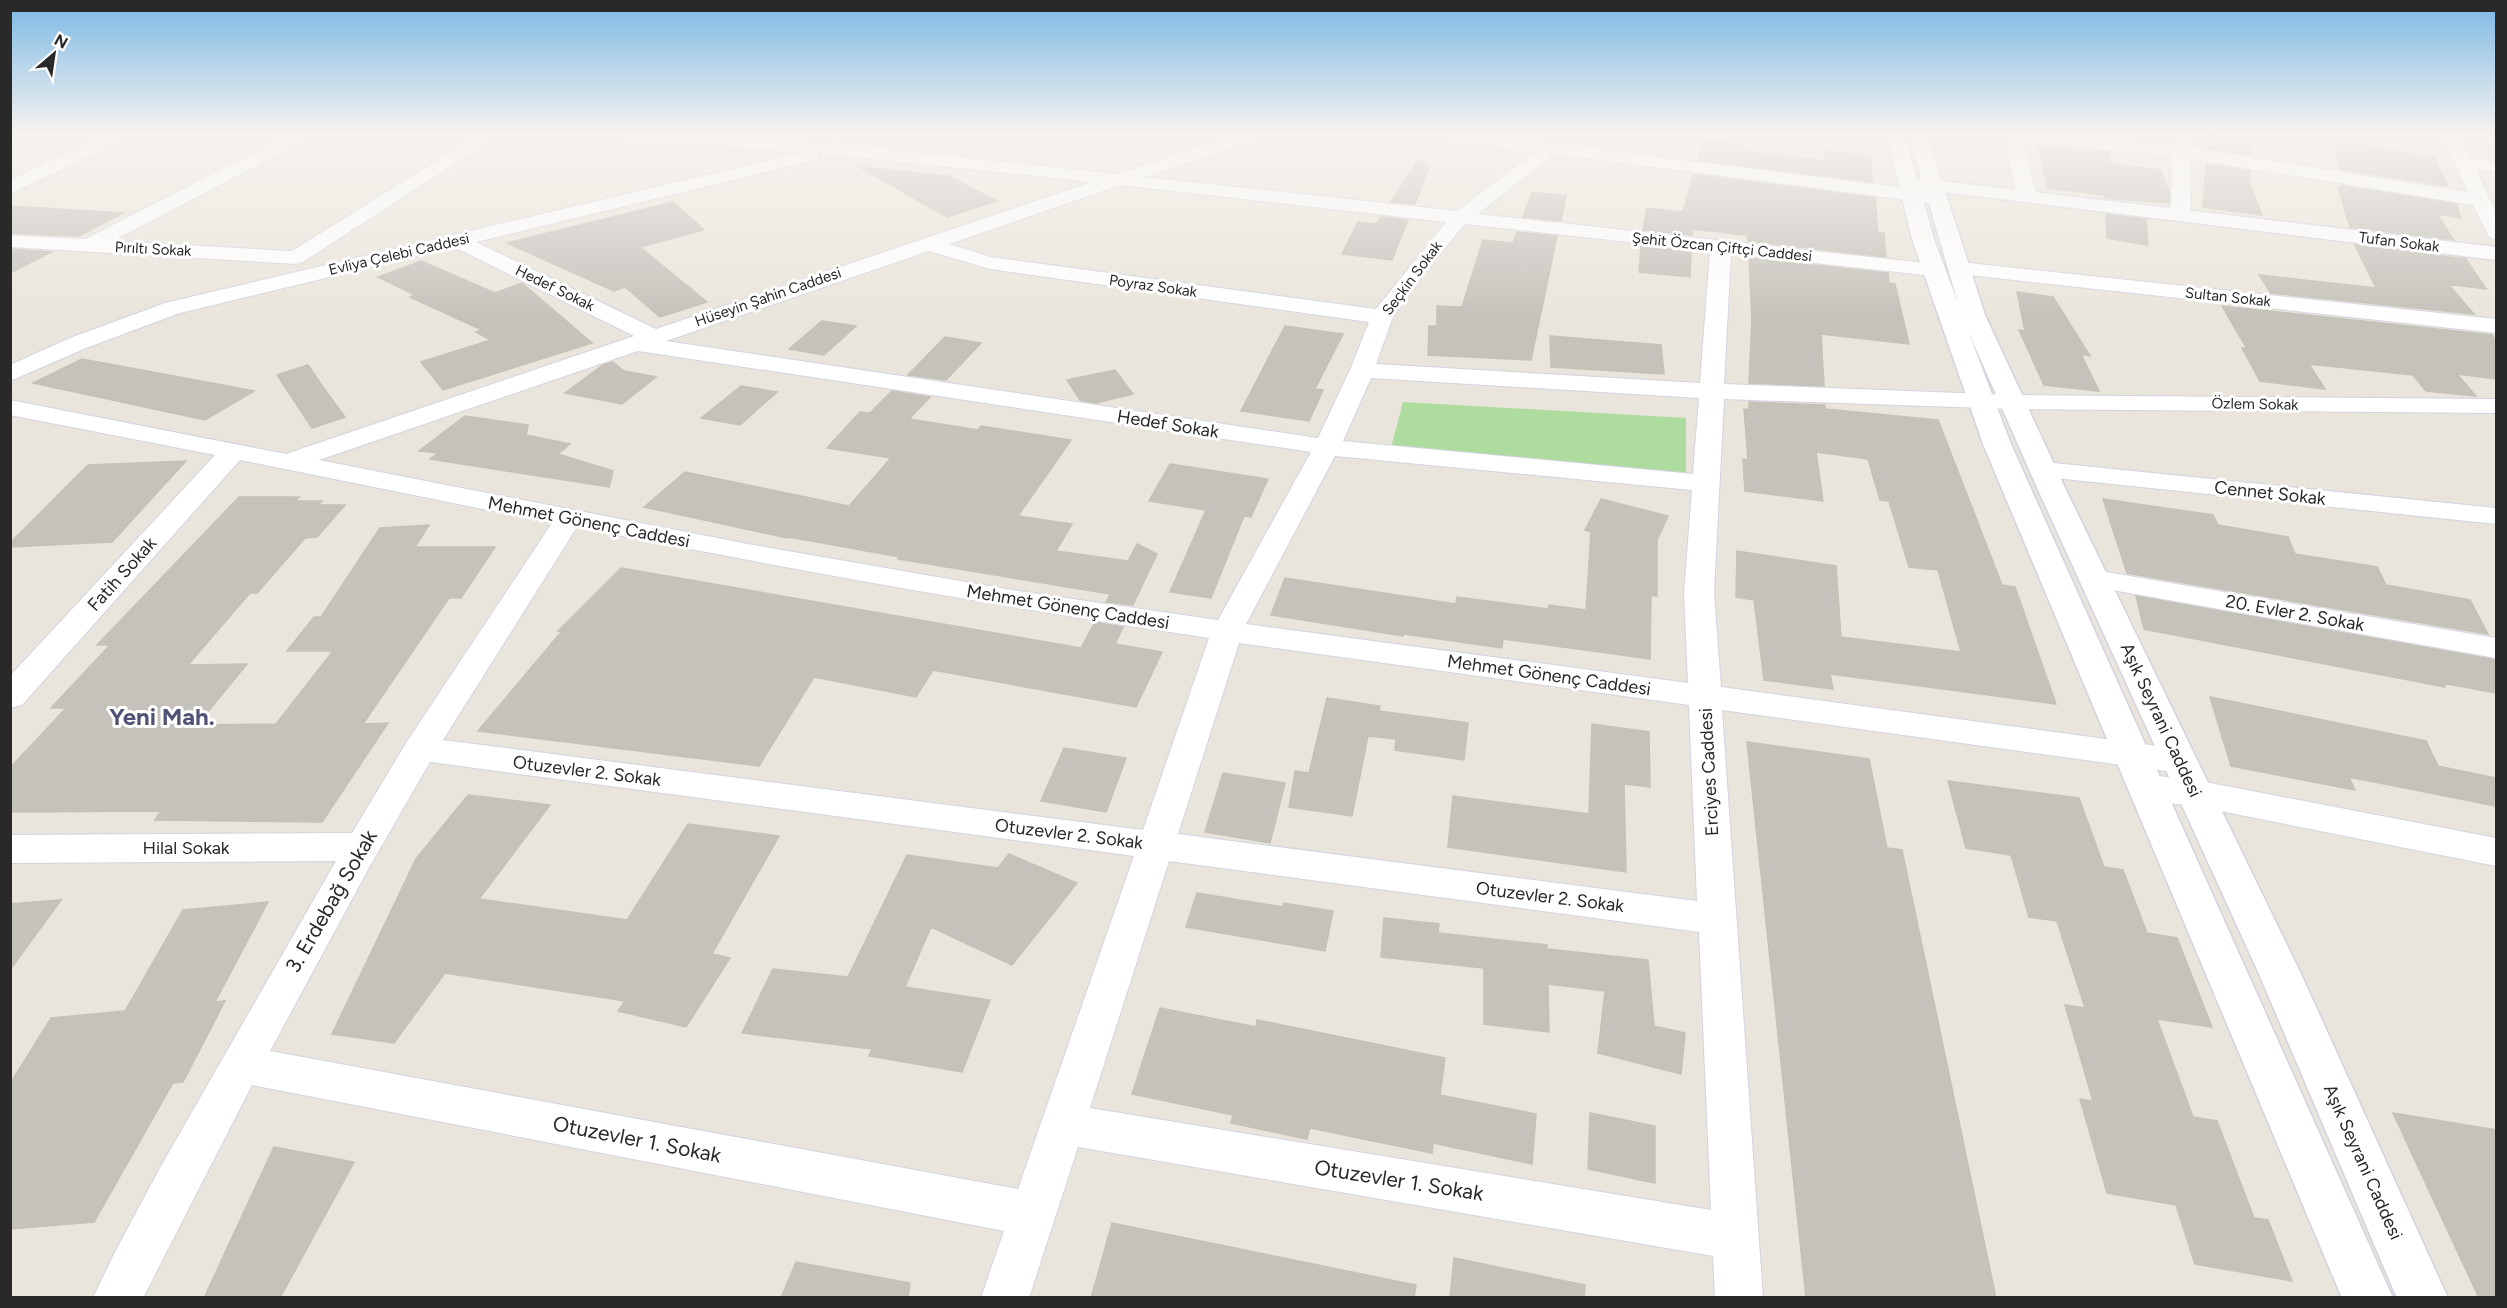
<svg xmlns="http://www.w3.org/2000/svg" width="2507" height="1308" viewBox="0 0 2507 1308" font-family="Figtree,sans-serif">
	<rect width="100%" height="100%" fill="#eae5dc"/>
	<path fill="#aedb9e" d="M 1403,402 L 1686,418 L 1686,490 L 1388,459 Z"/>
	<path fill="#c5c2bc" stroke="#c5c1b6" stroke-width="1.5" d="M 2213,135 L 2250,135 L 2250,155 L 2207,148 L 2208,139 L 2213,140 Z
		M 2334,135 L 2368,135 L 2371,148 L 2434,157 L 2448,186 L 2339,169 Z
		M 1709,140 L 1742,144 L 1740,150 L 1825,161 L 1825,151 L 1870,156 L 1873,182 L 1698,160 L 1703,141 Z
		M 2038,145 L 2109,152 L 2110,164 L 2161,170 L 2169,192 L 2169,203 L 2105,198 L 2105,195 L 2047,188 Z
		M 1418,160 L 1430,166 L 1415,204 L 1391,202 Z
		M 2206,164 L 2250,171 L 2250,184 L 2262,215 L 2203,207 Z
		M 859,167 L 949,176 L 997,201 L 947,217 Z
		M 1694,174 L 1875,198 L 1878,233 L 1884,233 L 1886,257 L 1748,241 L 1747,235 L 1692,229 L 1692,235 L 1643,230 L 1647,208 L 1683,212 Z
		M 2342,186 L 2456,204 L 2461,218 L 2437,214 L 2454,240 L 2350,227 L 2338,187 L 2342,188 Z
		M 1532,192 L 1566,196 L 1561,221 L 1523,217 Z
		M 673,202 L 704,230 L 640,247 L 707,302 L 660,317 L 625,287 L 614,291 L 507,243 Z
		M 10,206 L 123,213 L 79,236 L 10,233 Z
		M 2106,214 L 2146,219 L 2148,245 L 2107,238 Z
		M 1381,217 L 1408,220 L 1392,260 L 1342,254 L 1358,222 L 1376,224 Z
		M 1517,232 L 1557,236 L 1531,360 L 1428,355 L 1429,326 L 1437,326 L 1437,306 L 1462,307 L 1483,240 L 1513,243 Z
		M 2355,245 L 2466,259 L 2486,289 L 2448,284 L 2474,314 L 2271,293 L 2259,275 L 2376,288 Z
		M 1641,246 L 1691,251 L 1690,277 L 1639,272 Z
		M 10,249 L 51,252 L 10,273 Z
		M 1749,258 L 1888,273 L 1889,283 L 1895,284 L 1909,344 L 1821,334 L 1824,386 L 1749,383 L 1752,319 Z
		M 421,261 L 495,293 L 522,283 L 592,343 L 443,390 L 421,362 L 491,340 L 476,332 L 482,330 L 410,297 L 415,295 L 378,277 Z
		M 2017,292 L 2053,297 L 2090,356 L 2081,354 L 2099,391 L 2044,385 L 2019,330 L 2025,331 Z
		M 2222,306 L 2492,335 L 2496,341 L 2496,379 L 2457,374 L 2476,396 L 2426,391 L 2413,375 L 2309,364 L 2325,389 L 2260,381 L 2242,348 L 2247,349 Z
		M 822,321 L 856,326 L 824,355 L 789,349 Z
		M 1285,326 L 1343,334 L 1315,389 L 1323,390 L 1309,421 L 1241,411 Z
		M 1550,336 L 1661,345 L 1664,374 L 1551,367 Z
		M 945,337 L 981,343 L 946,380 L 908,375 Z
		M 82,359 L 254,391 L 205,420 L 33,383 Z
		M 613,362 L 624,371 L 656,377 L 622,404 L 565,393 L 603,365 Z
		M 308,365 L 323,387 L 345,417 L 312,428 L 277,375 Z
		M 1115,370 L 1133,394 L 1096,403 L 1080,400 L 1067,380 Z
		M 741,386 L 777,392 L 740,425 L 701,418 Z
		M 892,391 L 930,397 L 909,419 L 978,430 L 981,426 L 1071,440 L 1018,516 L 1072,524 L 1056,551 L 1128,561 L 1137,544 L 1157,554 L 1133,605 L 1106,602 L 1110,594 L 898,559 L 900,557 L 789,537 L 787,538 L 644,507 L 685,472 L 849,506 L 891,458 L 827,448 L 860,412 L 870,413 Z
		M 1749,402 L 1825,405 L 1825,409 L 1938,420 L 2002,585 L 2015,587 L 2056,704 L 1830,674 L 1833,689 L 1764,680 L 1754,600 L 1736,597 L 1737,551 L 1836,566 L 1841,637 L 1961,652 L 1938,570 L 1909,567 L 1889,501 L 1880,500 L 1868,459 L 1816,452 L 1823,501 L 1745,491 L 1743,459 L 1748,460 L 1744,409 L 1749,410 Z
		M 465,416 L 528,425 L 526,435 L 570,444 L 558,454 L 613,471 L 609,487 L 430,459 L 438,453 L 419,451 Z
		M 186,461 L 112,542 L 10,547 L 10,543 L 88,465 Z
		M 1170,464 L 1268,479 L 1251,517 L 1244,516 L 1211,598 L 1170,592 L 1206,510 L 1149,501 Z
		M 239,497 L 299,497 L 295,501 L 322,501 L 318,505 L 345,505 L 317,537 L 305,538 L 257,593 L 250,593 L 188,665 L 247,664 L 197,725 L 276,724 L 333,651 L 287,651 L 314,617 L 321,617 L 380,528 L 429,525 L 415,547 L 495,547 L 461,598 L 449,598 L 363,724 L 388,723 L 322,822 L 155,820 L 161,811 L 10,812 L 10,768 L 66,708 L 51,708 L 110,645 L 97,645 Z
		M 1601,499 L 1668,516 L 1657,540 L 1657,596 L 1651,595 L 1650,659 L 1503,639 L 1502,648 L 1404,634 L 1403,636 L 1271,615 L 1285,578 L 1456,604 L 1457,597 L 1548,609 L 1549,605 L 1586,610 L 1591,532 L 1585,530 Z
		M 2103,499 L 2213,515 L 2218,525 L 2288,537 L 2295,554 L 2377,567 L 2386,585 L 2470,600 L 2488,634 L 2127,573 Z
		M 621,568 L 1081,648 L 1095,622 L 1123,627 L 1115,644 L 1162,652 L 1136,707 L 933,670 L 916,697 L 814,677 L 759,766 L 478,731 L 562,631 L 558,631 Z
		M 2136,596 L 2496,660 L 2496,693 L 2443,683 L 2445,687 L 2144,629 Z
		M 2210,697 L 2426,741 L 2438,766 L 2496,778 L 2496,806 L 2349,777 L 2355,790 L 2231,766 Z
		M 1327,698 L 1380,706 L 1379,711 L 1468,723 L 1464,760 L 1395,750 L 1396,739 L 1368,736 L 1352,816 L 1289,807 L 1295,771 L 1309,773 Z
		M 1592,724 L 1649,732 L 1650,787 L 1624,784 L 1626,872 L 1448,847 L 1453,796 L 1589,814 Z
		M 1747,742 L 1869,759 L 1887,848 L 1902,850 L 1996,1298 L 1806,1298 Z
		M 1064,748 L 1126,758 L 1106,812 L 1041,801 Z
		M 1223,773 L 1285,783 L 1270,843 L 1205,832 Z
		M 1948,781 L 2079,798 L 2104,867 L 2123,870 L 2147,933 L 2177,938 L 2212,1027 L 2157,1019 L 2193,1117 L 2217,1121 L 2254,1218 L 2268,1220 L 2292,1281 L 2195,1264 L 2176,1205 L 2107,1193 L 2080,1099 L 2093,1101 L 2065,1005 L 2085,1008 L 2057,921 L 2029,917 L 2011,855 L 1966,848 Z
		M 468,795 L 550,805 L 479,899 L 627,920 L 688,824 L 779,836 L 712,954 L 730,958 L 686,1027 L 618,1011 L 625,1001 L 445,973 L 394,1043 L 332,1034 L 416,859 Z
		M 1009,854 L 1077,883 L 1012,965 L 931,927 L 905,987 L 990,1000 L 962,1072 L 869,1056 L 872,1049 L 742,1033 L 773,969 L 848,977 L 907,855 L 998,868 Z
		M 1197,893 L 1283,907 L 1284,903 L 1333,911 L 1325,951 L 1186,927 Z
		M 61,900 L 10,970 L 10,904 Z
		M 268,902 L 215,1002 L 225,1001 L 183,1082 L 173,1083 L 94,1222 L 10,1229 L 10,1084 L 51,1018 L 125,1011 L 183,910 Z
		M 1384,918 L 1439,924 L 1438,933 L 1547,945 L 1547,949 L 1648,960 L 1654,1026 L 1685,1033 L 1681,1074 L 1598,1053 L 1605,991 L 1548,984 L 1549,1032 L 1484,1024 L 1484,968 L 1381,957 Z
		M 1160,1008 L 1256,1027 L 1257,1020 L 1445,1058 L 1440,1095 L 1536,1114 L 1532,1164 L 1433,1143 L 1432,1153 L 1310,1128 L 1307,1139 L 1231,1123 L 1233,1115 L 1132,1094 Z
		M 1590,1113 L 1655,1126 L 1655,1183 L 1588,1169 Z
		M 2393,1113 L 2496,1130 L 2496,1298 L 2479,1298 Z
		M 274,1147 L 354,1162 L 280,1298 L 204,1298 Z
		M 1112,1223 L 1416,1285 L 1414,1298 L 1091,1298 Z
		M 1454,1258 L 1585,1285 L 1584,1298 L 1450,1298 Z
		M 796,1262 L 910,1283 L 908,1298 L 781,1298 Z"/>
	<g fill="none" stroke-linecap="round" stroke-linejoin="round">
		<defs>
			<path id="minor" d="M 106,135 L 128,135 L 125,139 L 10,194 L 10,180 Z
				M 289,135 L 311,135 L 308,139 L 113,241 L 292,251 L 478,135 L 499,135 L 303,262 L 296,264 L 10,247 L 10,235 L 85,239 Z
				M 605,135 L 697,135 L 842,144 L 1117,174 L 1233,135 L 1259,135 L 1256,139 L 1145,177 L 1457,211 L 1535,152 L 1446,140 L 1440,139 L 1437,135 L 1486,135 L 1937,192 L 1944,194 L 1947,198 L 1944,202 L 1937,204 L 1554,154 L 1478,214 L 1934,264 L 1942,265 L 1945,270 L 1942,275 L 1934,276 L 1731,254 L 1724,384 L 2013,395 L 2496,399 L 2496,413 L 2013,409 L 1724,399 L 1714,593 L 1721,687 L 2180,749 L 2192,752 L 2197,761 L 2192,770 L 2180,773 L 1722,710 L 1763,1298 L 1715,1298 L 1713,1256 L 1078,1147 L 1029,1298 L 981,1298 L 1004,1231 L 252,1085 L 143,1298 L 93,1298 L 115,1252 L 161,1166 L 336,861 L 10,863 L 10,835 L 352,833 L 408,740 L 552,523 L 240,460 L 22,705 L 10,708 L 10,676 L 215,455 L 10,415 L 10,400 L 286,454 L 634,336 L 454,247 L 180,313 L 86,348 L 10,381 L 10,365 L 70,338 L 165,303 L 804,152 L 614,140 L 608,139 ZM 817,153 L 1092,182 L 656,329 L 476,242 L 816,160 L 819,156 ZM 1120,185 L 1446,222 L 1376,309 L 991,257 L 949,244 ZM 1465,224 L 1710,251 L 1700,383 L 1376,364 L 1393,317 L 1429,267 ZM 929,251 L 990,269 L 1369,322 L 1350,370 L 1318,438 L 666,341 ZM 638,351 L 1311,452 L 1218,620 L 1024,592 L 748,544 L 319,460 ZM 1371,378 L 1699,398 L 1693,474 L 1343,441 ZM 1335,456 L 1692,490 L 1684,593 L 1688,683 L 1246,624 ZM 577,527 C 787,569 997,606 1209,638 L 1143,830 L 443,740 ZM 1239,643 L 1689,705 L 1697,901 L 1178,834 ZM 430,762 L 1134,856 L 1018,1189 L 270,1051 L 370,866 ZM 1169,861 L 1699,932 L 1711,1210 L 1090,1108 Z
				M 2004,135 L 2067,135 L 2173,146 L 2175,135 L 2193,135 L 2191,148 L 2468,192 L 2442,135 L 2460,135 L 2470,157 L 2496,162 L 2496,172 L 2476,169 L 2496,213 L 2496,239 L 2489,237 L 2473,205 L 2190,159 L 2191,216 L 2188,220 L 2174,220 L 2171,216 L 2172,156 L 2023,141 L 2037,197 L 2034,201 L 2020,201 L 2017,197 Z
				M 1959,262 L 2496,319 L 2496,333 L 1951,273 L 1948,268 L 1951,263 Z
				M 2044,462 L 2496,508 L 2496,524 L 2035,476 L 2031,470 L 2035,464 Z
				M 2094,570 L 2496,638 L 2496,658 L 2084,585 L 2079,579 L 2084,573 Z
				M 2148,775 L 2195,780 L 2496,838 L 2496,866 L 2195,806 L 2148,801 L 2136,797 L 2130,788 L 2136,779 Z"/>
			<path id="tertiary" d="M 1909,177 L 2496,247 L 2496,260 L 1902,187 L 1899,183 L 1902,179 Z"/>
			<path id="secondary" d="M 1890,135 L 1902,135 L 1906,139 L 1934,239 L 1958,303 L 1909,135 L 1927,135 L 1985,315 L 2067,492 L 2301,974 L 2448,1298 L 2397,1298 L 2259,974 L 2039,492 L 1968,331 L 2011,444 L 2393,1298 L 2342,1298 L 1983,444 L 1912,239 L 1888,139 Z"/>
		</defs>
		<use href="#minor" stroke="#d2d3e0" stroke-width="2"/>
		<use href="#tertiary" stroke="#d2d3e0" stroke-width="3"/>
		<use href="#secondary" stroke="#d2d3e0" stroke-width="3"/>
		<use href="#minor" fill="#fff" fill-rule="evenodd"/>
		<use href="#tertiary" fill="#fff" fill-rule="evenodd"/>
		<use href="#secondary" fill="#fff" fill-rule="evenodd"/>
	</g>
	<linearGradient id="sky" x2="0" y2="1"><stop stop-color="#7cb8e5"/><stop offset="0.42" stop-color="#f6f3ef"/><stop offset="1" stop-color="#f6f3ef" stop-opacity="0"/></linearGradient>
	<rect width="2507" height="318" fill="url(#sky)"/>
	<g text-anchor="middle" dominant-baseline="central" stroke-width="6" stroke-linejoin="round" paint-order="stroke">
		<g font-size="15" fill="#292929" stroke="#fff">
			<text transform="translate(2399 242) rotate(7)">Tufan Sokak</text>
			<text transform="translate(1722 247) rotate(6)">Şehit Özcan Çiftçi Caddesi</text>
			<text transform="translate(153 249) rotate(3)">Pırıltı Sokak</text>
			<text transform="translate(399 254) rotate(-13)">Evliya Çelebi Caddesi</text>
			<text transform="translate(1412 278) rotate(-53)">Seçkin Sokak</text>
			<text transform="translate(1153 286) rotate(8)">Poyraz Sokak</text>
			<text transform="translate(555 288) rotate(26)">Hedef Sokak</text>
			<text transform="translate(768 297) rotate(-19)">Hüseyin Şahin Caddesi</text>
			<text transform="translate(2228 297) rotate(6)">Sultan Sokak</text>
			<text transform="translate(2255 404) rotate(1)">Özlem Sokak</text>
		</g>
		<g font-size="18" fill="#292929" stroke="#fff">
			<text transform="translate(1168 424) rotate(9)">Hedef Sokak</text>
			<text transform="translate(2270 493) rotate(6)">Cennet Sokak</text>
			<text transform="translate(589 522) rotate(11)">Mehmet Gönenç Caddesi</text>
			<text transform="translate(122 574) rotate(-48)">Fatih Sokak</text>
			<text transform="translate(1068 607) rotate(9)">Mehmet Gönenç Caddesi</text>
			<text transform="translate(2295 613) rotate(10)">20. Evler 2. Sokak</text>
			<text transform="translate(1549 675) rotate(8)">Mehmet Gönenç Caddesi</text>
			<text transform="translate(2161 720) rotate(65)">Aşık Seyrani Caddesi</text>
			<text transform="translate(587 771) rotate(7)">Otuzevler 2. Sokak</text>
			<text transform="translate(1709 772) rotate(-93)">Erciyes Caddesi</text>
			<text transform="translate(1069 834) rotate(7)">Otuzevler 2. Sokak</text>
			<text x="186" y="848">Hilal Sokak</text>
			<text transform="translate(1550 897) rotate(7)">Otuzevler 2. Sokak</text>
			<text transform="translate(2363 1162) rotate(66)">Aşık Seyrani Caddesi</text>
		</g>
		<g font-size="21" fill="#292929" stroke="#fff">
			<text transform="translate(331 901) rotate(-60)">3. Erdebağ Sokak</text>
			<text transform="translate(637 1139) rotate(11)">Otuzevler 1. Sokak</text>
			<text transform="translate(1399 1180) rotate(9)">Otuzevler 1. Sokak</text>
		</g>
		<g font-size="24" font-weight="bold" fill="#4e5275" stroke="#fff">
			<text x="162" y="716">Yeni Mah.</text>
		</g>
	</g>
	<rect width="2507" height="1308" fill="none" stroke="#292929" stroke-width="24"/>
	<g transform="translate(54 54) rotate(29)" stroke="#ffffff" stroke-width="4.5" paint-order="stroke">
	<path d="M0-4.5L10 22L0 15L-10 22Z" fill="#292929"/>
	<text y="-9" font-size="16" font-weight="bold" text-anchor="middle" fill="#292929">N</text>
	</g>
</svg>
